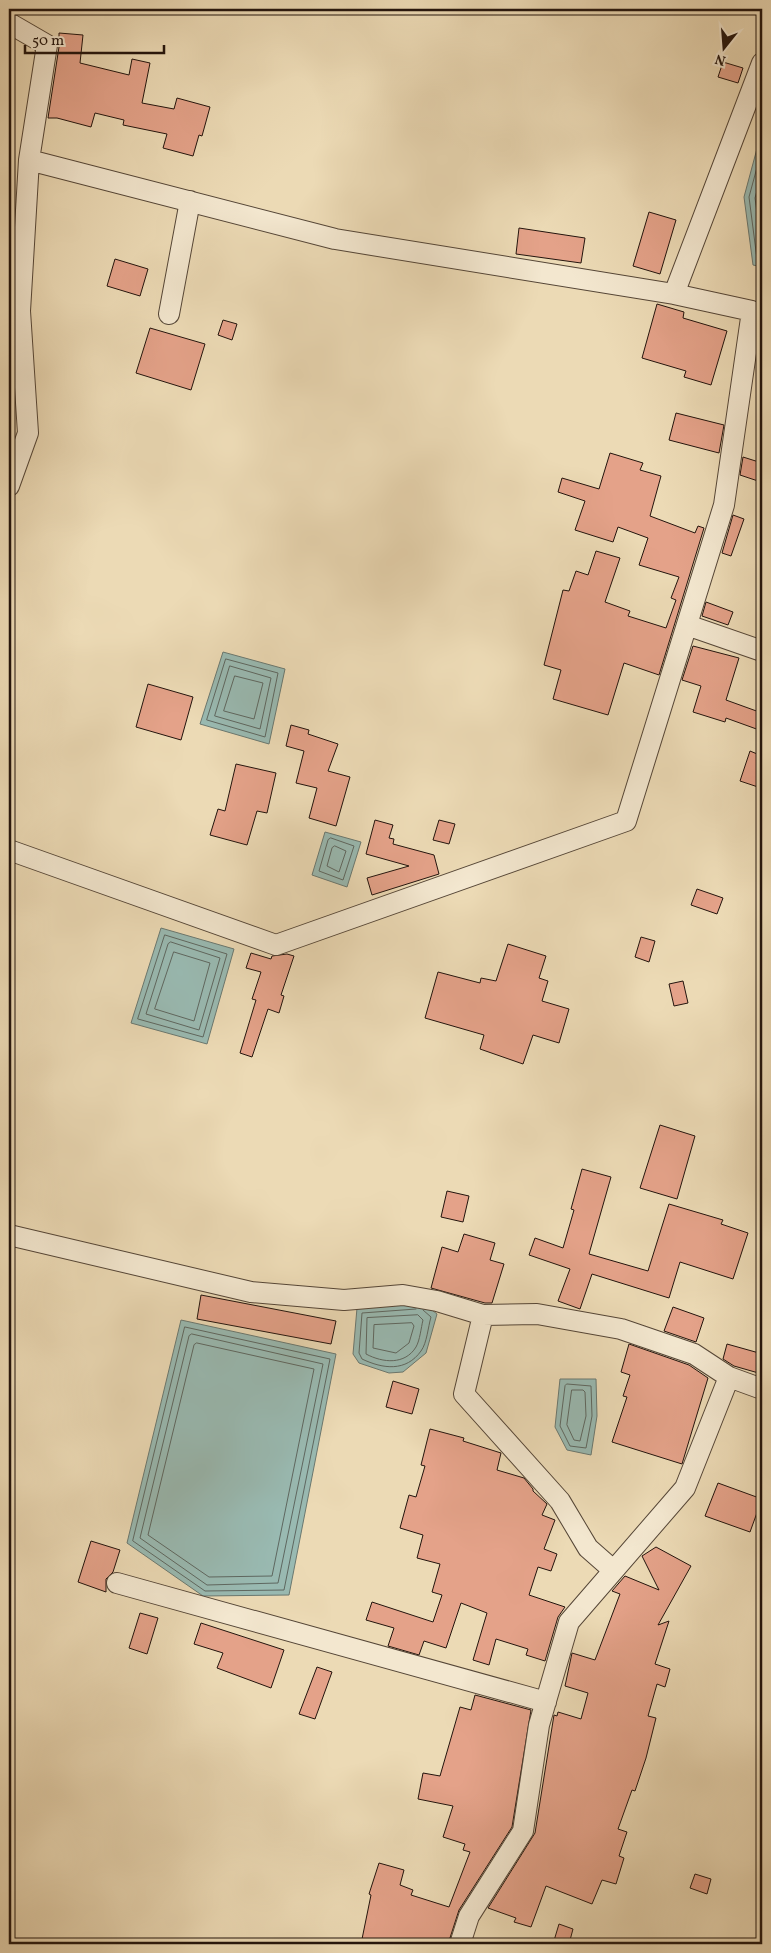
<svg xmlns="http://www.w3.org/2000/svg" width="771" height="1953" viewBox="0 0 771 1953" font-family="Vollkorn,serif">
	<rect width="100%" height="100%" fill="#ecdab5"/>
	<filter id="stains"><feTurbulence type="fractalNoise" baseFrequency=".004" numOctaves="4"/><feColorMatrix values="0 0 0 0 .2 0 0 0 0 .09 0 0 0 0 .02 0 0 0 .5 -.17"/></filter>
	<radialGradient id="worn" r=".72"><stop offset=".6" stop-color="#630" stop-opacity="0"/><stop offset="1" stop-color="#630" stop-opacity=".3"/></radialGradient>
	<path fill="#99bab2" stroke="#6a7870" d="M 762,130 L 762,267 L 753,265 L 744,197 Z
		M 223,652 L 285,669 L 269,744 L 200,724 Z
		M 325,832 L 361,842 L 347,887 L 312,875 Z
		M 161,928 L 234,949 L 207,1044 L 131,1023 Z
		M 423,1303 L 437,1314 L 426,1353 L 403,1372 L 389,1373 L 359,1363 L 353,1354 L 357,1308 Z
		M 181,1320 L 336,1354 L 289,1595 L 203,1596 L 127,1543 Z
		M 560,1379 L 596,1379 L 597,1416 L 591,1455 L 567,1450 L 555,1427 Z"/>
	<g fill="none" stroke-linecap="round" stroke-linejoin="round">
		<path stroke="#5e6760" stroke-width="1" d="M 762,149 L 749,197 L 757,259 L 762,262
			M 762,172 L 755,198 L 762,250
			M 226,659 L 278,673 L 265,737 L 207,720 Z
			M 230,666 L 271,678 L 260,729 L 215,716 Z
			M 235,676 L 263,683 L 254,719 L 224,711 Z
			M 331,838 L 354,846 L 343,880 L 319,871 L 328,840 Z
			M 335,846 L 346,851 L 339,872 L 327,866 L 332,848 Z
			M 165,935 L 227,954 L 203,1037 L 138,1019 Z
			M 171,942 L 220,958 L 199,1030 L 146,1014 L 168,944 Z
			M 174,952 L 210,963 L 194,1021 L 155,1009 Z
			M 416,1309 L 362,1313 L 359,1353 L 362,1359 C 383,1369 406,1372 421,1351 C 427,1343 428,1327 431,1317 L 423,1310
			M 418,1315 L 423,1320 C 421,1328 420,1340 416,1347 C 405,1365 383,1363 366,1354 L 367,1318 Z
			M 412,1323 L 414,1326 L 409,1343 L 396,1353 L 373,1348 L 374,1325 Z
			M 185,1327 L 330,1359 L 284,1590 L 205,1591 L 133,1541 Z
			M 192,1334 L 323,1364 L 278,1583 L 207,1585 L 140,1538 L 189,1336 Z
			M 197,1343 L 314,1369 L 272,1576 L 209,1577 L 148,1535 L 194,1345 Z
			M 567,1384 L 591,1386 L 592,1416 L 586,1448 L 570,1446 L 560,1426 L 565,1386 Z
			M 572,1390 L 583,1390 L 585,1392 L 586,1416 L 580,1441 L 574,1440 L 567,1425 Z"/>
	</g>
	<path fill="#e4a289" stroke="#23140d" d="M 59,33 L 83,35 L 80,63 L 129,75 L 132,59 L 150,63 L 142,103 L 174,109 L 177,98 L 210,107 L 202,136 L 199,135 L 193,156 L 163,148 L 167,134 L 123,125 L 124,120 L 95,113 L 91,127 L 57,118 L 48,118 L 59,47 Z
		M 723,62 L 743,68 L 738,83 L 718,77 Z
		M 649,212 L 676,220 L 660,274 L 633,266 Z
		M 519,228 L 585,238 L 581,263 L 516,254 Z
		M 115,259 L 148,269 L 140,296 L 107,286 Z
		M 657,304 L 684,312 L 683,318 L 727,331 L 711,385 L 684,377 L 686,371 L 642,358 Z
		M 223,320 L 237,324 L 232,340 L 218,335 Z
		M 150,328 L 205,344 L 191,390 L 136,373 Z
		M 676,413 L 724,425 L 719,453 L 669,440 Z
		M 610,453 L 643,463 L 640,470 L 661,476 L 650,516 L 695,533 L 698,526 L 704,528 L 659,675 L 624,663 L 608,715 L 553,699 L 561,670 L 544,665 L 563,590 L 569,591 L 576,571 L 588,575 L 596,551 L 620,558 L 605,602 L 630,611 L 628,616 L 666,628 L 676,600 L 671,598 L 679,577 L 639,565 L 648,538 L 618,527 L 613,542 L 575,530 L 585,501 L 558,492 L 562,478 L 599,489 Z
		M 743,457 L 762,463 L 758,481 L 740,475 Z
		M 733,515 L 744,519 L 731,556 L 722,553 Z
		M 706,602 L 733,612 L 728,625 L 702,616 Z
		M 693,646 L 739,658 L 726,700 L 762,713 L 762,731 L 726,718 L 725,722 L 693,712 L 701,686 L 682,680 Z
		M 148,684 L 193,697 L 181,740 L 136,727 Z
		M 291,725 L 309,730 L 308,734 L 338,744 L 328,771 L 350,777 L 336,826 L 309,818 L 317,788 L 296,783 L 304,751 L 286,746 Z
		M 750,751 L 762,756 L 762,774 L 758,787 L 740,781 Z
		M 236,764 L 276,773 L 267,813 L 257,811 L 247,845 L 210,835 L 218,809 L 225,811 Z
		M 375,820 L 393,825 L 389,838 L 394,839 L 393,844 L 434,855 L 439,874 L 372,895 L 367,878 L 409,866 L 366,854 Z
		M 439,820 L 455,824 L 449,844 L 433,840 Z
		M 697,889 L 723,898 L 717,914 L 691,905 Z
		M 641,937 L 655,941 L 649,962 L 635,957 Z
		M 508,944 L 546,956 L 539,978 L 548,981 L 542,1001 L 569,1009 L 559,1043 L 533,1035 L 523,1064 L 480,1049 L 484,1035 L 425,1018 L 438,972 L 480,983 L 481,978 L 496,981 Z
		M 251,953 L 271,959 L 272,956 L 287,954 L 294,956 L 281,995 L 284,996 L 279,1013 L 268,1009 L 252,1057 L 240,1053 L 256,1000 L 252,999 L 261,972 L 246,968 Z
		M 683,981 L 688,1003 L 674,1006 L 669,984 Z
		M 660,1125 L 695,1136 L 677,1199 L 640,1188 Z
		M 582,1169 L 611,1177 L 589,1254 L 648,1271 L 669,1204 L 723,1220 L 721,1224 L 748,1233 L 733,1279 L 680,1262 L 669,1298 L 592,1274 L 580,1309 L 558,1301 L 570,1269 L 529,1255 L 535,1238 L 563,1248 L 574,1210 L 571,1209 Z
		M 447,1191 L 469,1196 L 463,1222 L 441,1217 Z
		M 464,1234 L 495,1243 L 490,1260 L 504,1264 L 492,1303 L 485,1303 L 431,1288 L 442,1247 L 458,1252 Z
		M 201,1295 L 336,1321 L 331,1344 L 197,1319 Z
		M 673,1307 L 704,1318 L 696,1342 L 664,1331 Z
		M 629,1344 L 689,1365 L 708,1378 L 682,1464 L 612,1442 L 627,1397 L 623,1396 L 630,1375 L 621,1372 Z
		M 727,1344 L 759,1353 L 762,1356 L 762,1374 L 734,1366 L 723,1359 Z
		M 393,1381 L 419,1389 L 412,1414 L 386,1407 Z
		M 430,1429 L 464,1438 L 463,1441 L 501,1453 L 497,1470 L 524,1478 L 533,1489 L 533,1491 L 547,1504 L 542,1515 L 555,1520 L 544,1549 L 557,1554 L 551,1571 L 538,1567 L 529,1595 L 565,1607 L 558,1617 L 545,1661 L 526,1655 L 528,1649 L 496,1639 L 489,1665 L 473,1660 L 487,1613 L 461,1603 L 446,1648 L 424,1641 L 419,1655 L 388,1646 L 394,1628 L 366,1620 L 372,1602 L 433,1622 L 442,1595 L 432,1592 L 440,1564 L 417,1558 L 423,1535 L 400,1528 L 409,1495 L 416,1497 L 425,1466 L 421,1465 Z
		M 718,1483 L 762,1499 L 750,1532 L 705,1516 Z
		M 91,1541 L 120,1550 L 113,1572 L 106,1579 L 106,1592 L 78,1582 Z
		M 656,1547 L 691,1566 L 658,1625 L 669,1621 L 655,1664 L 670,1669 L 665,1687 L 657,1684 L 648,1716 L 656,1718 L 646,1758 L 635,1791 L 632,1790 L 618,1829 L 627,1832 L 619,1856 L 624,1858 L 616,1884 L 602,1880 L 592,1904 L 546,1886 L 531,1927 L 514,1922 L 516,1918 L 488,1908 L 535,1833 L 554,1715 L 557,1716 L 558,1712 L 581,1719 L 588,1693 L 565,1686 L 572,1653 L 595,1660 L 620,1594 L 612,1591 L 625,1576 L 659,1590 L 642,1556 Z
		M 140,1613 L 158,1618 L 147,1654 L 129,1648 Z
		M 201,1623 L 284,1650 L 271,1688 L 217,1668 L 223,1653 L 194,1644 Z
		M 317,1667 L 332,1672 L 315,1719 L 299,1714 Z
		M 475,1695 L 531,1710 L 512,1827 L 459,1910 L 448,1944 L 361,1944 L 371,1895 L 369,1894 L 379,1863 L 404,1870 L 400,1885 L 413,1890 L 411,1895 L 449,1907 L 470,1852 L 463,1850 L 465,1844 L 443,1837 L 453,1806 L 418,1799 L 423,1773 L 440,1776 L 460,1707 L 471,1710 Z
		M 695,1874 L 711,1879 L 707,1894 L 690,1888 Z
		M 559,1924 L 573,1929 L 569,1944 L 553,1944 Z"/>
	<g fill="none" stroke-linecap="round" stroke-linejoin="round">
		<defs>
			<path id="street" d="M 9,23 L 47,45 L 29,160 L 20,311 L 28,433 L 9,486
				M 674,294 L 762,63
				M 169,314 L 190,201
				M 687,625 L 762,651
				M 9,850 L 276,945 L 626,821 L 724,505 L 752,311 L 674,294 L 335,239 L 29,160
				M 9,1235 L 251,1292 L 344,1300 L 403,1295 L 437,1301 L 483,1315 L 464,1394 L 560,1501 L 588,1548 L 613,1570
				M 483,1315 L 537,1314 L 621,1329 L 694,1354 L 729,1377
				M 117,1583 L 546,1702
				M 460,1944 L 469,1916 L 523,1831 L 539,1725 L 569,1622 L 685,1488 L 729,1377 L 762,1389"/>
		</defs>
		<use href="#street" stroke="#554637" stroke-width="22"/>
		<use href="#street" stroke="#f3e7cf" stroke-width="20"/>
	</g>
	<rect width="771" height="1953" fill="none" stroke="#ecdab5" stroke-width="30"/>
	<rect x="10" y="10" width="751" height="1933" fill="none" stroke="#23140d" stroke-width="2.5"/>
	<rect x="15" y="15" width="741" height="1923" fill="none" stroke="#23140d"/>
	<g transform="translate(724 48) rotate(197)" stroke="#f3e7cf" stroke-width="4" paint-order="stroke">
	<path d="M0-4L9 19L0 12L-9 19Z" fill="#23140d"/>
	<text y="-8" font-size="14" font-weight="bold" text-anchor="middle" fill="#23140d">N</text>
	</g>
	<path d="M25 45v8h139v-8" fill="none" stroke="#23140d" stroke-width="2.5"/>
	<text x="32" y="45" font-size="15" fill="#23140d" stroke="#f3e7cf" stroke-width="4" paint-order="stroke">50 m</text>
	<rect width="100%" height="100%" filter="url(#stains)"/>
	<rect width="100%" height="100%" fill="url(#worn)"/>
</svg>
